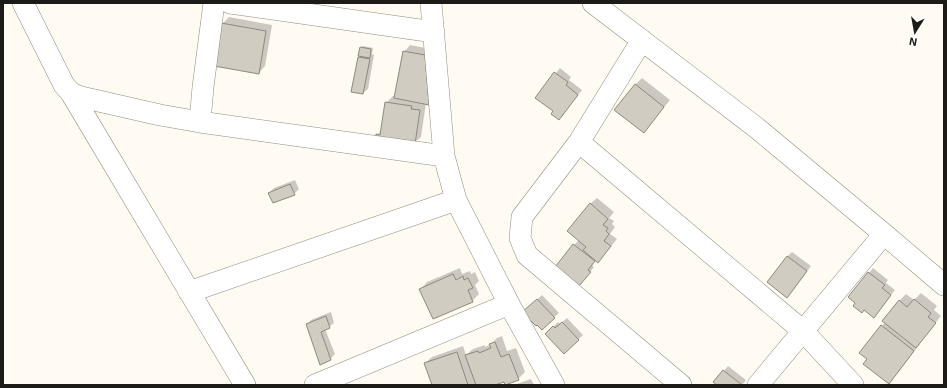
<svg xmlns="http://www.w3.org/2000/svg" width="947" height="388" viewBox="0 0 947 388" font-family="'Exo 2',sans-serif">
	<rect width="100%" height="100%" fill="#fffbf2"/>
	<path fill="#0003" d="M 229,17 L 272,25 L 265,66 L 259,73 L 222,24 Z
		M 410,45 L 431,49 L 429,104 L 426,103 L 421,137 L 414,143 L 377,135 L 382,130 L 386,103 L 393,96 L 395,96 L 404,52 Z
		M 363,46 L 373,48 L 372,54 L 374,55 L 368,89 L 363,93 L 359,57 L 360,55 L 361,48 Z
		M 560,68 L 571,77 L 569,80 L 582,90 L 563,114 L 554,111 L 536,97 Z
		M 642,78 L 670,100 L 650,125 L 644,132 L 635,85 Z
		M 295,180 L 299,189 L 294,194 L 269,193 L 274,188 Z
		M 597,198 L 614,212 L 609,218 L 614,221 L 612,224 L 615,227 L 610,234 L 617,239 L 604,255 L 596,260 L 592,265 L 594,267 L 584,280 L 574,245 L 579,240 L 590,204 Z
		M 792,252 L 811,266 L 792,292 L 787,297 L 768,282 L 788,256 Z
		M 460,268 L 462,274 L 470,271 L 471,274 L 475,272 L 479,281 L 475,285 L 479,294 L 472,301 L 421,289 L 427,282 Z
		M 873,268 L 888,280 L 886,283 L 895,290 L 878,312 L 864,309 L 869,273 Z
		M 921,293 L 937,306 L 934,310 L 941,316 L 919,343 L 920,344 L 895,376 L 868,359 L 882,326 L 885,322 L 899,301 L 906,294 L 914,300 Z
		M 542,295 L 559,313 L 542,328 L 528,308 Z
		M 331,312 L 334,323 L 329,327 L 325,329 L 335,354 L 330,359 L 307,325 L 311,320 Z
		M 567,318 L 583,335 L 564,353 L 546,334 L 558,322 L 560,324 Z
		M 502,336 L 507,351 L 516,348 L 525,372 L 518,379 L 505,381 L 492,385 L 433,385 L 425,363 L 432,357 L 463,346 L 466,355 L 473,349 L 485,345 L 485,347 L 490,345 L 497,338 Z
		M 728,366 L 746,380 L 742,385 L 715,385 L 717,383 L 715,382 Z
		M 531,379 L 534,385 L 514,385 Z"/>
	<path fill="#d0ccc1" stroke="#8d897f" d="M 221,23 L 266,31 L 259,74 L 214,66 Z
		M 360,47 L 371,49 L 370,58 L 358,56 Z
		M 403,51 L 425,55 L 429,105 L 394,98 Z
		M 358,57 L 370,59 L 363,94 L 351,92 Z
		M 554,72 L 568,82 L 566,85 L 578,95 L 559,120 L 551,114 L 553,111 L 535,98 Z
		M 635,84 L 664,107 L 644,133 L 614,110 Z
		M 385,102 L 412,106 L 411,109 L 420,110 L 415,144 L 375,143 L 376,134 L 380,135 Z
		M 290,184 L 295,195 L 273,203 L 268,193 Z
		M 590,203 L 608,219 L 603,225 L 608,228 L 606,231 L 609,234 L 604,241 L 611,246 L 598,263 L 583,250 L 586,247 L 567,231 Z
		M 573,244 L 595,261 L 588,270 L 591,272 L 579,286 L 552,271 Z
		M 787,256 L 807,271 L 787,298 L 767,282 Z
		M 868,272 L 885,285 L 882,288 L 891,295 L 874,318 L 864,310 L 862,313 L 853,306 L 855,303 L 848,297 Z
		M 453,274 L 456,280 L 463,276 L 464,280 L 468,278 L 473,288 L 468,290 L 473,302 L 433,319 L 419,289 Z
		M 537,299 L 555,318 L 542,330 L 537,325 L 536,326 L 522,312 Z
		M 914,299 L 931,313 L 928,317 L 936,323 L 916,348 L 882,321 L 899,300 L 907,307 Z
		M 326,316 L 330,328 L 321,332 L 331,360 L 320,365 L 306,324 Z
		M 562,322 L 579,340 L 564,354 L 545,334 L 553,326 L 555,328 Z
		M 881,325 L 914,351 L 889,384 L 863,364 L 867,359 L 859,353 Z
		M 495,342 L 501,357 L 509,354 L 519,380 L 505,385 L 504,382 L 495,385 L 476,385 L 465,355 L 478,351 L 479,353 L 491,348 L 489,344 Z
		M 457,352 L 468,385 L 432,385 L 424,363 Z
		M 723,370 L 742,385 L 717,385 L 713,382 Z"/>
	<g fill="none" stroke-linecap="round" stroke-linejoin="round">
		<defs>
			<path id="minor" d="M 23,3 L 64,85 L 71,93 L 81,97 L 160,115 L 200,122 L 444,156
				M 230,3 L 434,32
				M 431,3 L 444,156 L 456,200 L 509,304 L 554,385
				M 593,3 L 758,129 L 884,234 L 944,285
				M 642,40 L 579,142 L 522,217 L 520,238 L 527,255 L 681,385
				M 71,93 L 245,385
				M 200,122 L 203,87 L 214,3
				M 579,142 L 803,331 L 853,385
				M 189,292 L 456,200
				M 315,385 L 509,304
				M 758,385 L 884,234"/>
		</defs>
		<use href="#minor" stroke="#8f8c81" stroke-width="22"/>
		<use href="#minor" stroke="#fff" stroke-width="21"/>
	</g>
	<rect width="947" height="388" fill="none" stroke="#1d1b17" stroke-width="8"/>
	<g transform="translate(915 32) rotate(191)" stroke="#ffffff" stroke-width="3" paint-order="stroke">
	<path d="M0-3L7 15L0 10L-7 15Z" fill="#1d1b17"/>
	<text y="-6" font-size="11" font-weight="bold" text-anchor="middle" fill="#1d1b17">N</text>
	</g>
</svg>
